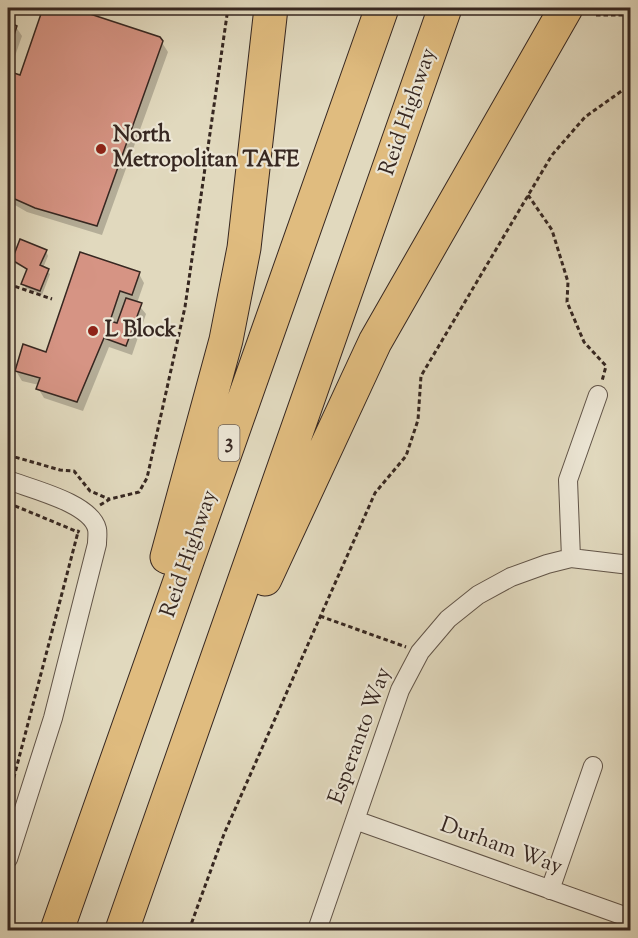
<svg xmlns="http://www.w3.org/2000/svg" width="638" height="938" viewBox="0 0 638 938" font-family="'Sorts Mill Goudy',serif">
	<rect width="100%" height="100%" fill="#e1d9be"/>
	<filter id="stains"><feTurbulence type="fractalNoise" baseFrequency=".00333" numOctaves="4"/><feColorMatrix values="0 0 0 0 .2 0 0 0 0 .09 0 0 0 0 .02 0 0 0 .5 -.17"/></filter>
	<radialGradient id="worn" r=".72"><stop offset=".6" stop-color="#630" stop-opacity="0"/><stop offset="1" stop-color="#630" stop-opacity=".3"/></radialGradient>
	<path fill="#0003" d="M 44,8 L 68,8 L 159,38 L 168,52 L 102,235 L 27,212 L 8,201 L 8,24 L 16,27 L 22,36 L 9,73 L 20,77 Z
		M 46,251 L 48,256 L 43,268 L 50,274 L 42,295 L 26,288 L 23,283 L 28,272 L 24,269 L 34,273 L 16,264 L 13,259 Z
		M 139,274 L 144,283 L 137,303 L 146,314 L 132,355 L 109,347 L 83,411 L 44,398 L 38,388 L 39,385 L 22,381 L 16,371 L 47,354 Z"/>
	<path fill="#d69484" stroke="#362721" stroke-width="1.5" d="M 43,8 L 72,8 L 160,37 L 163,41 L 97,226 L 35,208 L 8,196 L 8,71 L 20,75 Z
		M 8,22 L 17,26 L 8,53 Z
		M 20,239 L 47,250 L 40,265 L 49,269 L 40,291 L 21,284 L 27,269 L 12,260 Z
		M 80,252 L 140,272 L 132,295 L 120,291 L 110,321 L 117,323 L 126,298 L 142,303 L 126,346 L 104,338 L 77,402 L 36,389 L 40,378 L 15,371 L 23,344 L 46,352 Z"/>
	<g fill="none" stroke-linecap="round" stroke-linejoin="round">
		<defs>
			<path id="minor" d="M 8,480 C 31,489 91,503 97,529 C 98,533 97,539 97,544 L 53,718 L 8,859
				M 571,558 L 568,480 L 598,395
				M 355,820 L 630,918
				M 550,890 L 593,766
				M 317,930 L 400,690 L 420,652 L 448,619 L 478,595 L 511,577 L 547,564 L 571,558 L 630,565"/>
			<path id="motorway" d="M 167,557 L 226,340 L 244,248 L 271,8
				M 265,579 L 375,342 L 566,8
				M 57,930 L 382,8
				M 122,930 L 445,8"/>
		</defs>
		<use href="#minor" stroke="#615448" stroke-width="20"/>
		<use href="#motorway" stroke="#362721" stroke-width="35"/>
		<path stroke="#362721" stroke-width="3" stroke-dasharray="4.5 3" stroke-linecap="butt" d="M 596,15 L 630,15
			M 528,195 L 552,230 L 568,282 L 567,302 L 584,342 L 606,366 L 602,381
			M 8,284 L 52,299
			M 8,309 L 13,318
			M 8,455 L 60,470 L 74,471 L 90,491 L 109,499
			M 8,503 L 78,532 L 79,530
			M 100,505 L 110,499 L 139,492 L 147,478 L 185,307 L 228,8
			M 320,616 L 406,647
			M 8,800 L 78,532
			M 189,930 L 224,834 L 375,493 L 406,456 L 418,420 L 421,376 L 552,155 L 585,117 L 630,85"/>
		<use href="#minor" stroke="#ece6d5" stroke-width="18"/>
		<use href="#motorway" stroke="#e0bc7f" stroke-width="33"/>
	</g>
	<g fill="#8f2418" stroke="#ece6d5" stroke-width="2">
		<circle cx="101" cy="149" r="6"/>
		<circle cx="93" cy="331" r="6"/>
	</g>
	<g text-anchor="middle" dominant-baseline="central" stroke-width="4.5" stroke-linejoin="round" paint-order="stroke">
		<rect fill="#ece6d5" stroke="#6d6057" stroke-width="1.5" x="218.5" y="425" width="21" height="36" rx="4.5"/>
		<g font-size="21" font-weight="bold" fill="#362721">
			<text x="229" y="443">3</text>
		</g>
		<g font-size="22" fill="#362721" stroke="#ece6d5">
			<text transform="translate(409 112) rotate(-71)">Reid Highway</text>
			<text transform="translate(190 554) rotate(-71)">Reid Highway</text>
			<text transform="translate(361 736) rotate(-70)">Esperanto Way</text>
			<text transform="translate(501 847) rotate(20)">Durham Way</text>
		</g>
		<g font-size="22" font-weight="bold" fill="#362721" stroke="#ece6d5" text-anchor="start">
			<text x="113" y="136">North<tspan x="113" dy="25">Metropolitan TAFE</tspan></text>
			<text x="105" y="331">L Block</text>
		</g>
	</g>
	<rect width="638" height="938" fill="none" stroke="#e1d9be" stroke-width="30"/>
	<rect x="9" y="9" width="620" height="920" fill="none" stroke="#362721" stroke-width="3"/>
	<rect x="15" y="15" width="608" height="908" fill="none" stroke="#362721" stroke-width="1.5"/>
	<rect width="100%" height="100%" filter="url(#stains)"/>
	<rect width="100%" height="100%" fill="url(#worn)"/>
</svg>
